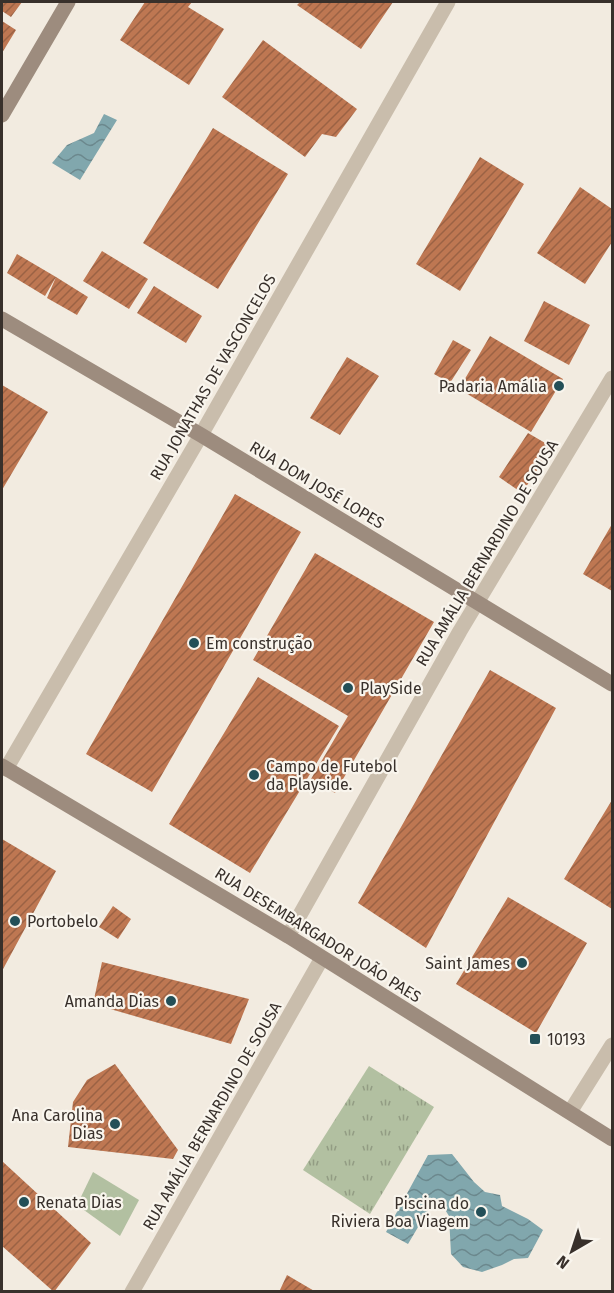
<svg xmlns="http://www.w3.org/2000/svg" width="614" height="1293" viewBox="0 0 614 1293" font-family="'Fira Sans',sans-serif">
	<defs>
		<pattern id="grass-tufts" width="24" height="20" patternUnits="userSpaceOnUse" patternTransform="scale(1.5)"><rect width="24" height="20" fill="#b2c0a1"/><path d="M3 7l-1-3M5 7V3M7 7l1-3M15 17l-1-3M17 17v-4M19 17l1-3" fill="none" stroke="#929c83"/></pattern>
		<pattern id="water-waves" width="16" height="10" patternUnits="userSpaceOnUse" patternTransform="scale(1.5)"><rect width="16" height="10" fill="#81a7ad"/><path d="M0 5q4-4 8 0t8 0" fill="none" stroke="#6b888d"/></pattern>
		<pattern id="building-hatch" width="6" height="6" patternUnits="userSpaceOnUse" patternTransform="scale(1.5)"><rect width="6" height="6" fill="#be7752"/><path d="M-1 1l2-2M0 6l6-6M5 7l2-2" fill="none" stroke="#9b6244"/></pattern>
	</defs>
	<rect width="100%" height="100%" fill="#f2ebe0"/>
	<path fill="url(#grass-tufts)" d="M 369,1066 L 434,1107 L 370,1214 L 303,1170 Z"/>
	<path fill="#b2c0a1" d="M 93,1172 L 139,1200 L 120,1236 L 77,1205 Z"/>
	<path fill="url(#water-waves)" d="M 104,114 L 117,120 L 80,180 L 52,163 L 67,145 L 94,133 Z
		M 452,1154 L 474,1182 L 485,1192 L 500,1195 L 502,1206 L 528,1219 L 543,1230 L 528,1258 L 514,1259 L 502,1265 L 482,1272 L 463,1267 L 451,1254 L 449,1216 L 444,1208 L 433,1202 L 408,1244 L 386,1232 L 428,1155 Z"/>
	<path fill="url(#building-hatch)" d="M 2,2 L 22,2 L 11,17 L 2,11 Z
		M 145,2 L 192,2 L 188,7 L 224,29 L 189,85 L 120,40 Z
		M 300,2 L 393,2 L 361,49 L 297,5 Z
		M 2,21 L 16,30 L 2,53 Z
		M 263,40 L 357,109 L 336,137 L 322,134 L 305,157 L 222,97 Z
		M 213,128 L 288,174 L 218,289 L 143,243 Z
		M 480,157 L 524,184 L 460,291 L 416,264 Z
		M 580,187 L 612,209 L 612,242 L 585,284 L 537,253 Z
		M 102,251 L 148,279 L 129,309 L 83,281 Z
		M 17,254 L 56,277 L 88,297 L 77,315 L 47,298 L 56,277 L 45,296 L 7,273 Z
		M 154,286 L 202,316 L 186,343 L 137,313 Z
		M 544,301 L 590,325 L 569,365 L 524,341 Z
		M 490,336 L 563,379 L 531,432 L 459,389 Z
		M 453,340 L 471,350 L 450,383 L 434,374 Z
		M 347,357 L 379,376 L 340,435 L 310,418 Z
		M 2,385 L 48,412 L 2,490 Z
		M 528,433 L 552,447 L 522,493 L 499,477 Z
		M 235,494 L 301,532 L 152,792 L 86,754 Z
		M 612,524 L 612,591 L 583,574 Z
		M 315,553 L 434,622 L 335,793 L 311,779 L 348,716 L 253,660 Z
		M 490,670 L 556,708 L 426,948 L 358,903 Z
		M 258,677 L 339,726 L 250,873 L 169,824 Z
		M 612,800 L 612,909 L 564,879 Z
		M 2,839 L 56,871 L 2,971 Z
		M 508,897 L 587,943 L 536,1033 L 456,984 Z
		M 113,906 L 131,919 L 118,939 L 99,927 Z
		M 102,962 L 249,999 L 231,1044 L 93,1004 Z
		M 115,1064 L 178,1150 L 173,1159 L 68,1147 L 73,1102 L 87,1080 Z
		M 2,1161 L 91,1243 L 54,1292 L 2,1246 Z
		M 287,1275 L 316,1292 L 279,1292 Z"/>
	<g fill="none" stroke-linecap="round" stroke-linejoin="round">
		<path stroke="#c9bdac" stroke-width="15" d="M 6,769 L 201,435 L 448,2
			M 288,936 L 460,631 L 612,378
			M 570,1112 L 612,1045
			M 132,1292 L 322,958"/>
		<path stroke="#9d8c7e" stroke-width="15" d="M 2,115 L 68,2
			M 2,319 L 201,435 L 612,684
			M 2,766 L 288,936 L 612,1139"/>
	</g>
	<g fill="#234f57" stroke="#f9f5ed" stroke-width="2">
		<circle cx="559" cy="386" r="6"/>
		<circle cx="194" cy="643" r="6"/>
		<circle cx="348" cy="688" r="6"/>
		<circle cx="254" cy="775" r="6"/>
		<circle cx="15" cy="921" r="6"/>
		<circle cx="522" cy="963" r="6"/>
		<circle cx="171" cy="1001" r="6"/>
		<rect x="529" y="1033" width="12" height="12" rx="3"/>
		<circle cx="115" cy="1124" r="6"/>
		<circle cx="24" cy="1202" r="6"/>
		<circle cx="481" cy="1212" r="6"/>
	</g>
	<g text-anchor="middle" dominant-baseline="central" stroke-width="4.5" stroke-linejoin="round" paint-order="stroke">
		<g font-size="16" fill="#38302b" stroke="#f9f5ed">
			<text transform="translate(213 377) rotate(-60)">RUA JONATHAS DE VASCONCELOS</text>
			<text transform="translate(317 485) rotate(31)">RUA DOM JOSÉ LOPES</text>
			<text transform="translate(487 553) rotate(-59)">RUA AMÁLIA BERNARDINO DE SOUSA</text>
			<text transform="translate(318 935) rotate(32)">RUA DESEMBARGADOR JOÃO PAES</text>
			<text transform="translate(212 1116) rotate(-60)">RUA AMÁLIA BERNARDINO DE SOUSA</text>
		</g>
		<g font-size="16" fill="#38302b" stroke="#f9f5ed" text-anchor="start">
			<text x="547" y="386" text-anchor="end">Padaria Amália</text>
			<text x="206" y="643">Em construção</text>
			<text x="360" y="688">PlaySide</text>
			<text x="266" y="766">Campo de Futebol<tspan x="266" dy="18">da Playside.</tspan></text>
			<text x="27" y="921">Portobelo</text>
			<text x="510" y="963" text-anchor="end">Saint James</text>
			<text x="159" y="1001" text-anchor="end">Amanda Dias</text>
			<text x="547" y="1039">10193</text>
			<text x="103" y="1115" text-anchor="end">Ana Carolina<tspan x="103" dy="18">Dias</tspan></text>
			<text x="36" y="1202">Renata Dias</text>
			<text x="469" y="1203" text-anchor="end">Piscina do<tspan x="469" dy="18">Riviera Boa Viagem</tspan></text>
		</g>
	</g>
	<rect width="614" height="1293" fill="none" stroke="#38302b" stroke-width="6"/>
	<g transform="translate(572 1251) rotate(219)" stroke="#f9f5ed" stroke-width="4.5" paint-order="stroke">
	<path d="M0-4.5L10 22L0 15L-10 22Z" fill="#38302b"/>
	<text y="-9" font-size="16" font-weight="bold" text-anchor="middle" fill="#38302b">N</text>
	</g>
</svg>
